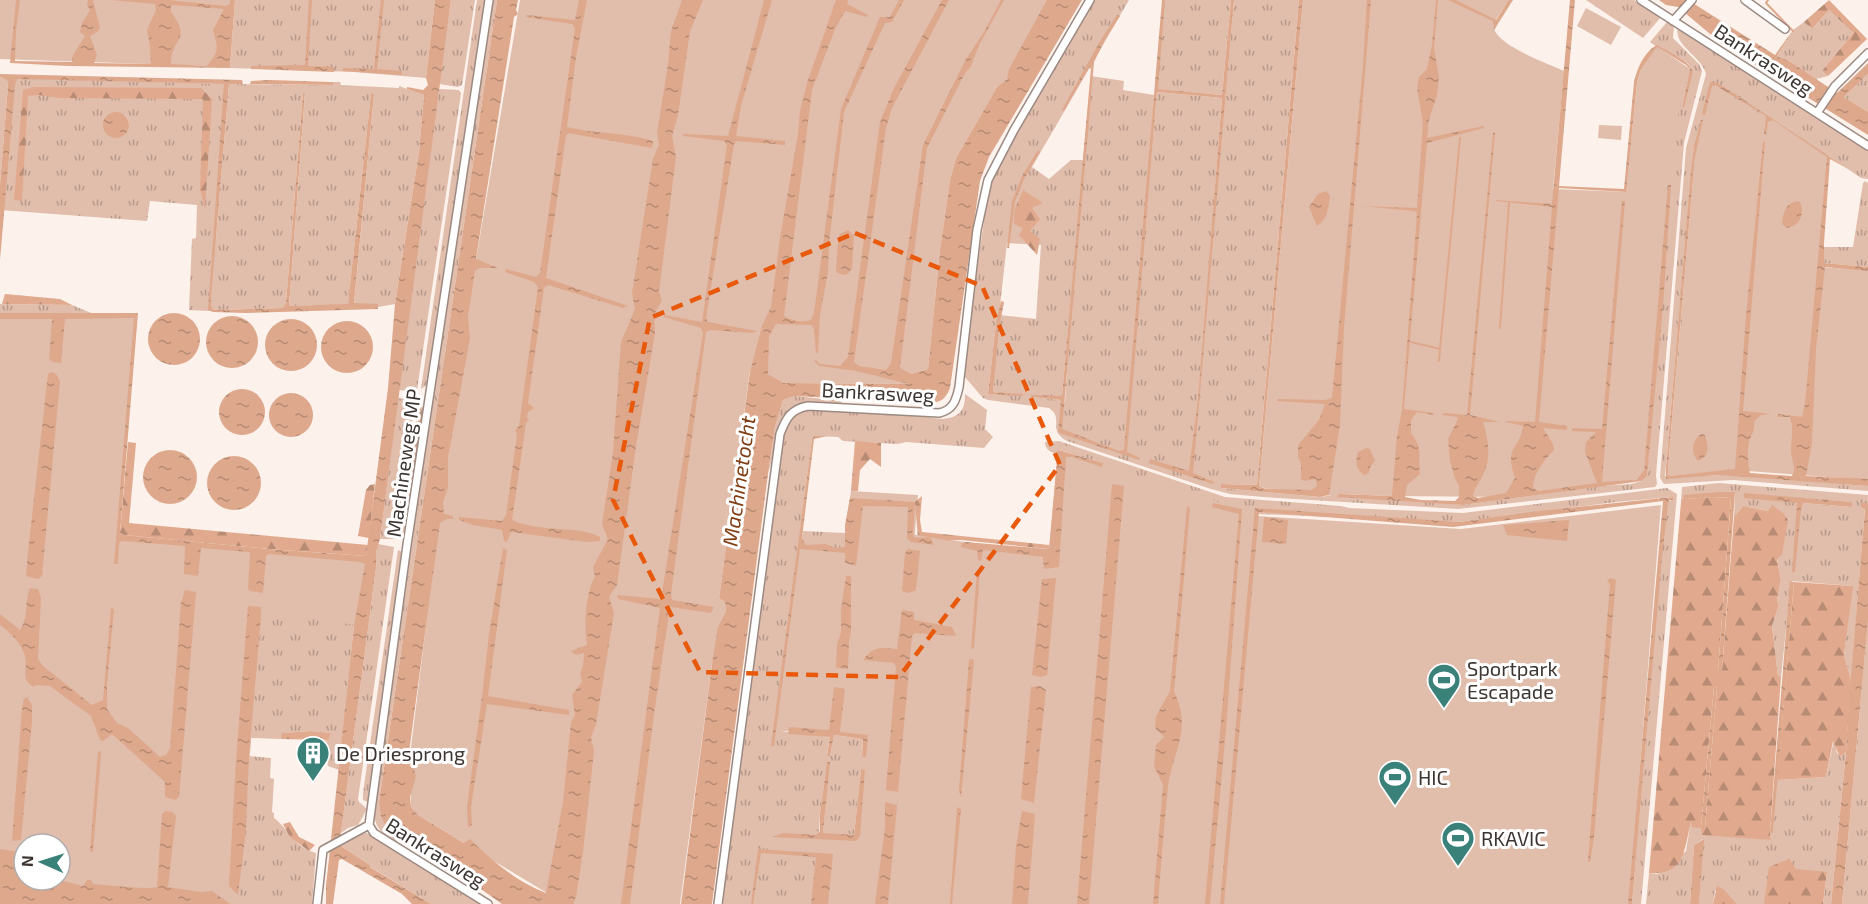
<svg xmlns="http://www.w3.org/2000/svg" width="1868" height="904" viewBox="0 0 1868 904" font-family="'Exo 2',sans-serif">
	<defs>
		<pattern id="grass-tufts" width="24" height="20" patternUnits="userSpaceOnUse" patternTransform="scale(1.5)"><rect width="24" height="20" fill="#e1bdab"/><path d="M3 7l-1-3M5 7V3M7 7l1-3M15 17l-1-3M17 17v-4M19 17l1-3" fill="none" stroke="#b89a8c"/></pattern>
		<pattern id="forest-firs" width="22" height="20" patternUnits="userSpaceOnUse" patternTransform="scale(1.5)"><rect width="22" height="20" fill="#e1aa8e"/><path d="M5 1l3.5 6h-7zM16 11l3.5 6h-7z" fill="#b88b75"/></pattern>
		<pattern id="water-ripples" width="26" height="14" patternUnits="userSpaceOnUse" patternTransform="scale(1.5)"><rect width="26" height="14" fill="#dea88c"/><path d="M2 4q2-2 4 0t4 0M15 11q2-2 4 0t4 0" fill="none" stroke="#b58a73"/></pattern>
	</defs>
	<rect width="100%" height="100%" fill="#fcf1eb"/>
	<path fill="url(#grass-tufts)" fill-rule="evenodd" d="M 235,0 L 435,0 L 426,78 L 354,72 L 230,68 Z
		M 451,0 L 475,0 L 462,85 L 458,87 L 439,84 Z
		M 477,0 L 485,0 L 428,384 L 421,389 Z
		M 492,0 L 497,0 L 379,802 L 390,830 L 397,835 L 397,844 C 385,835 375,829 374,814 L 443,323 Z
		M 1092,0 L 1129,0 L 1032,167 L 1049,179 L 1071,160 L 1083,160 L 1091,76 L 1124,81 L 1123,90 L 1154,95 L 1146,217 L 1157,92 L 1222,98 L 1214,202 L 1220,157 L 1234,0 L 1299,0 L 1257,485 L 1221,484 L 1221,488 L 1320,497 L 1339,494 L 1463,505 L 1601,486 L 1631,484 L 1642,481 L 1647,476 L 1662,270 L 1644,470 L 1624,193 L 1641,69 L 1657,47 L 1690,69 L 1682,107 L 1693,71 C 1686,56 1662,52 1650,42 L 1667,22 L 1674,25 L 1673,38 L 1699,64 L 1702,71 L 1684,143 L 1656,475 L 1657,484 L 1655,487 L 1458,509 L 1263,497 L 1230,494 L 1211,489 L 1067,441 C 1046,429 1065,419 1049,408 L 988,400 L 983,398 L 964,376 L 964,362 L 988,192 L 1000,161 ZM 1007,243 L 1041,245 L 1036,319 L 999,315 ZM 1075,254 L 1065,401 L 1061,408 L 1061,400 L 1031,397 L 1062,396 ZM 998,319 L 993,392 L 1023,395 L 988,394 L 996,323 Z
		M 1163,0 L 1231,0 L 1222,95 L 1155,89 Z
		M 1586,0 L 1634,0 L 1661,17 L 1643,38 Z
		M 1829,10 L 1853,33 L 1822,71 L 1828,76 L 1816,79 L 1791,62 L 1777,56 L 1793,30 L 1804,22 L 1812,29 Z
		M 1678,27 L 1868,149 L 1868,179 L 1861,178 L 1829,156 L 1823,247 L 1853,247 L 1863,183 L 1865,181 L 1868,183 L 1868,267 L 1824,263 L 1669,476 L 1668,472 L 1670,443 L 1696,146 L 1694,146 L 1665,476 L 1735,475 L 1868,486 L 1868,491 L 1733,480 L 1664,484 L 1660,478 L 1686,148 L 1706,74 C 1701,55 1673,46 1678,27 Z
		M 1868,74 L 1868,112 L 1844,97 Z
		M 11,78 L 225,84 L 215,250 L 229,84 L 332,85 L 333,82 L 340,82 L 341,85 L 399,88 L 399,86 L 424,95 L 419,152 L 395,304 L 378,307 L 378,304 L 354,304 L 374,94 L 371,94 L 348,305 L 289,306 L 305,94 L 303,93 L 286,303 L 284,308 L 219,310 L 212,309 L 212,303 L 210,311 L 189,310 L 192,239 L 196,238 L 197,205 L 150,201 L 147,221 L 0,210 ZM 125,115 L 128,119 L 129,125 L 118,137 L 111,136 L 104,129 L 105,119 Z
		M 439,89 L 459,90 L 461,93 L 417,390 L 415,392 L 399,390 L 407,318 Z
		M 0,304 L 72,305 L 91,313 L 0,313 Z
		M 135,317 L 114,564 L 118,564 L 119,543 L 122,541 L 185,546 L 184,574 L 188,576 L 198,576 L 200,548 L 249,552 L 250,553 L 248,589 L 250,591 L 262,592 L 266,556 L 269,554 L 360,562 L 365,564 L 354,625 L 339,770 L 328,766 L 326,752 L 310,748 L 311,741 L 329,740 L 331,733 L 311,731 L 283,733 L 281,739 L 251,738 L 249,756 L 271,758 L 270,778 L 274,779 L 272,812 L 274,813 L 274,818 C 290,830 294,847 316,853 L 312,904 L 230,904 L 212,891 L 200,892 L 200,888 L 174,885 L 180,819 C 174,815 170,809 162,814 L 157,887 L 151,890 L 127,886 L 93,884 L 90,880 L 87,880 L 84,886 L 59,880 L 60,844 L 24,844 L 24,879 L 21,880 L 18,874 L 32,721 L 32,705 L 27,697 L 24,699 L 22,708 L 10,850 L 0,849 L 0,838 L 5,839 L 15,681 L 0,680 L 0,625 C 11,633 21,643 25,656 C 28,668 20,680 33,686 L 36,685 L 50,686 L 91,716 L 100,740 L 103,741 L 112,734 L 165,782 L 165,797 L 175,800 L 179,797 L 196,592 L 185,590 L 181,603 L 170,748 L 166,755 L 160,757 C 142,741 121,728 107,710 L 114,609 L 111,609 L 103,700 L 92,705 L 43,666 L 38,659 L 41,599 L 38,589 L 30,588 C 23,602 29,618 20,630 L 0,614 L 0,586 L 15,591 L 38,372 L 9,344 L 0,452 L 0,319 L 52,319 L 49,358 L 58,364 L 61,363 L 65,319 ZM 52,372 L 56,374 L 60,381 L 42,576 L 38,579 L 26,576 L 28,552 L 48,374 ZM 51,592 L 58,596 L 65,604 L 82,610 L 79,648 L 68,651 L 44,631 Z
		M 965,394 L 987,410 L 985,429 L 993,437 L 984,448 L 906,442 L 898,444 L 843,441 L 838,437 L 814,436 L 812,439 L 797,555 L 800,549 L 806,545 L 802,538 L 803,531 L 845,533 L 851,491 L 918,495 L 914,544 L 949,546 L 952,540 L 965,542 L 961,543 L 961,547 L 977,551 L 978,560 L 980,561 L 983,550 L 990,551 L 989,560 L 1031,565 L 1031,557 L 1043,557 L 1044,569 L 1059,567 L 1061,542 L 1070,539 L 1071,544 L 1082,524 L 1090,530 L 1070,570 L 1065,590 L 1057,675 L 1086,685 L 1102,472 L 1115,474 L 1066,457 L 1072,457 L 1102,467 L 1102,463 L 1059,450 L 1058,455 C 1051,452 1045,450 1045,442 L 1059,441 L 1225,497 L 1341,506 L 1349,508 L 1463,513 L 1667,488 L 1677,494 L 1641,904 L 1632,904 C 1643,770 1656,636 1664,501 L 1674,500 L 1673,497 L 1616,502 L 1459,522 L 1255,514 L 1220,904 L 1158,904 L 1168,784 L 1170,775 L 1177,774 C 1177,763 1178,761 1182,751 C 1188,734 1187,715 1181,699 L 1178,700 L 1174,692 L 1190,508 L 1188,507 L 1170,691 L 1166,699 L 1154,706 L 1150,723 L 1155,741 L 1160,741 L 1156,746 L 1155,757 L 1150,755 L 1152,771 L 1160,779 L 1159,775 L 1163,785 L 1153,904 L 1063,904 L 1072,821 L 1061,817 L 1045,816 L 1038,847 L 1037,904 L 1028,904 L 1035,814 L 1022,811 L 1016,846 L 1012,904 L 1005,904 L 1007,896 L 1009,823 L 988,820 L 968,823 L 962,873 L 962,904 L 952,904 L 960,809 L 959,807 L 957,807 L 954,857 L 946,858 L 933,850 L 927,852 L 927,845 L 918,840 L 905,873 L 902,904 L 888,904 L 897,806 L 885,802 L 885,827 L 875,904 L 828,904 L 833,855 L 817,853 L 811,904 L 721,904 L 781,444 C 788,421 788,414 813,408 C 844,410 876,410 907,413 C 921,415 939,422 953,417 C 964,412 965,404 965,394 ZM 908,550 L 920,551 L 916,590 L 909,593 L 902,591 L 905,553 ZM 967,558 L 980,572 L 973,649 L 971,648 L 973,618 L 933,608 L 931,580 L 932,560 ZM 988,574 L 1031,583 L 1024,666 L 982,643 ZM 1042,579 L 1056,579 L 1047,674 L 1040,677 L 1032,675 ZM 902,610 L 914,612 L 914,619 L 952,627 L 956,636 L 915,633 L 912,636 L 898,791 L 886,790 L 897,649 ZM 921,642 L 960,645 L 969,660 L 974,660 L 961,797 L 959,790 L 939,790 L 908,782 ZM 982,665 L 1023,688 L 1015,768 L 972,769 ZM 1040,686 L 1046,690 L 1035,803 L 1021,799 L 1031,687 ZM 834,687 L 845,689 L 840,732 L 868,735 L 866,757 L 862,757 L 863,739 L 834,735 L 830,756 L 827,756 L 830,737 L 781,731 L 829,730 ZM 1057,690 L 1085,701 L 1083,720 L 1067,737 L 1052,735 ZM 829,764 L 823,833 L 854,835 L 861,770 L 865,770 L 860,836 L 857,841 L 819,838 L 820,813 L 826,770 Z
		M 795,396 L 824,399 L 833,397 L 844,404 C 831,404 813,400 801,404 C 775,412 776,451 768,474 L 775,427 L 783,400 Z
		M 398,398 L 415,400 L 396,539 L 380,539 Z
		M 420,402 L 424,410 L 424,414 L 410,507 L 404,535 L 399,537 L 412,441 Z
		M 1719,483 L 1868,495 L 1868,503 L 1862,503 L 1862,507 L 1865,508 L 1851,680 L 1844,655 L 1852,586 L 1791,581 L 1781,677 L 1778,677 L 1772,626 L 1779,605 L 1777,601 L 1781,579 L 1768,511 L 1743,506 L 1734,517 L 1735,493 L 1683,499 L 1681,502 L 1682,487 ZM 1744,494 L 1852,502 L 1852,507 L 1803,503 Z
		M 378,544 L 394,547 L 358,799 L 359,802 L 367,809 L 358,825 L 348,828 L 341,833 L 376,568 L 376,552 Z
		M 398,550 L 404,553 L 368,802 L 363,800 L 363,793 Z
		M 1868,621 L 1868,904 L 1842,904 Z
		M 1834,739 L 1837,753 L 1842,756 L 1846,752 L 1831,904 L 1823,904 L 1827,872 L 1764,904 L 1737,904 L 1725,890 L 1715,891 L 1713,904 L 1699,904 L 1703,839 L 1694,845 L 1690,904 L 1646,904 L 1649,873 L 1658,874 L 1686,851 L 1691,820 L 1701,827 L 1771,840 L 1770,832 L 1773,832 L 1777,780 L 1826,777 Z
		M 366,833 L 372,835 L 482,904 L 431,904 L 369,866 L 370,865 L 338,844 L 359,834 Z"/>
	<path fill="url(#forest-firs)" fill-rule="evenodd" d="M 1829,0 L 1867,39 L 1828,76 L 1822,71 L 1853,33 L 1829,10 L 1812,29 L 1804,22 Z
		M 33,87 L 201,88 L 212,99 L 205,209 L 200,190 L 203,99 L 60,98 L 39,95 L 28,96 L 22,201 L 14,200 L 23,90 Z
		M 1023,190 L 1043,203 L 1032,208 L 1040,219 L 1030,231 L 1040,239 L 1037,255 L 1019,235 L 1023,228 L 1014,224 L 1015,209 Z
		M 5,294 L 60,299 L 72,305 L 2,304 Z
		M 419,412 L 424,414 L 410,507 L 406,508 Z
		M 855,441 L 881,443 L 881,467 L 870,459 L 860,470 L 858,491 L 851,491 Z
		M 128,442 L 136,443 L 129,523 L 368,545 L 366,556 L 269,549 L 124,535 L 120,533 Z
		M 375,484 L 369,538 L 358,536 L 366,490 L 370,485 Z
		M 922,496 L 920,520 L 922,532 L 1049,545 L 1049,549 L 961,540 L 952,540 L 950,543 L 918,538 L 915,502 Z
		M 1712,497 L 1731,498 L 1718,671 L 1722,670 L 1734,517 L 1743,506 L 1768,511 L 1772,505 L 1784,514 L 1788,520 L 1782,555 L 1777,559 L 1781,579 L 1777,601 L 1779,605 L 1772,626 L 1778,676 L 1781,677 L 1770,832 L 1771,840 L 1702,835 L 1701,828 L 1692,827 L 1691,822 C 1684,848 1686,876 1649,873 L 1681,502 L 1683,499 ZM 1714,687 L 1717,688 L 1705,827 L 1701,827 Z
		M 1794,582 L 1853,586 L 1844,655 L 1851,680 L 1846,752 L 1842,756 L 1839,755 L 1833,741 L 1826,777 L 1777,780 Z
		M 311,731 L 331,733 L 329,740 L 281,739 L 282,733 Z
		M 290,822 L 299,837 L 315,845 L 309,851 L 290,837 L 283,824 Z
		M 1789,859 L 1796,869 L 1827,872 L 1823,904 L 1764,904 L 1769,867 Z
		M 1717,886 L 1725,890 L 1737,904 L 1713,904 Z"/>
	<path fill="#e1bdab" fill-rule="evenodd" d="M 0,0 L 232,0 L 227,58 L 207,66 L 0,59 Z
		M 520,0 L 1051,0 L 1007,79 L 997,87 L 956,158 L 950,180 L 940,250 L 928,369 L 911,374 L 909,384 L 784,383 L 768,374 L 750,370 L 719,598 L 725,602 L 726,612 L 712,664 L 680,904 L 556,904 L 547,893 L 418,815 L 411,807 L 410,755 L 439,522 L 476,260 Z
		M 1303,0 L 1510,0 C 1505,7 1497,16 1494,23 C 1488,43 1550,64 1564,71 L 1553,189 L 1626,192 L 1637,83 L 1641,69 L 1657,47 L 1690,69 L 1671,142 L 1644,470 L 1636,480 L 1509,497 L 1392,496 L 1339,494 L 1337,497 L 1316,492 L 1267,489 L 1259,486 Z
		M 1586,8 L 1621,27 L 1611,45 L 1577,26 Z
		M 0,77 L 7,80 L 8,85 L 0,185 Z
		M 1715,85 L 1827,157 L 1818,267 L 1868,270 L 1868,480 L 1735,470 L 1669,476 L 1696,146 L 1712,86 Z
		M 1599,125 L 1622,126 L 1621,140 L 1598,138 Z
		M 0,315 L 137,315 L 119,535 L 367,559 L 354,625 L 318,619 L 261,616 L 238,904 L 32,904 L 0,902 ZM 24,844 L 60,844 L 60,880 L 24,880 Z
		M 1058,450 L 1207,498 L 1257,516 L 1461,529 L 1661,505 L 1629,904 L 811,904 L 816,853 L 762,848 L 764,827 L 854,834 L 858,831 L 866,757 L 863,739 L 777,726 L 800,544 L 825,544 L 836,548 L 845,547 L 846,535 L 845,526 L 850,498 L 915,502 L 912,534 L 961,543 L 965,542 L 1049,551 Z
		M 1868,621 L 1868,787 L 1854,786 Z"/>
	<path fill="url(#water-ripples)" fill-rule="evenodd" d="M 16,0 L 20,0 L 16,31 L 15,61 L 72,62 L 73,55 L 85,36 L 80,32 L 82,23 L 90,10 L 87,4 L 88,0 L 93,0 L 100,28 L 97,32 L 90,36 L 97,55 L 94,63 L 151,64 L 150,46 L 147,30 L 156,10 L 155,4 L 111,0 L 168,0 L 226,6 L 230,4 L 230,0 L 235,0 L 230,68 L 68,66 L 10,63 ZM 171,5 L 224,9 L 213,30 C 218,48 220,50 207,66 L 171,64 C 171,36 193,42 171,12 Z
		M 309,0 L 312,0 L 308,66 L 334,67 L 334,72 L 251,69 L 251,66 L 305,65 Z
		M 381,0 L 384,0 L 377,69 L 402,71 L 402,75 L 342,71 L 343,68 L 374,69 Z
		M 435,0 L 451,0 L 380,539 L 376,552 L 376,568 L 341,833 L 338,844 L 370,865 L 370,867 L 431,904 L 412,904 L 402,894 L 342,859 L 339,860 L 333,904 L 326,904 L 326,886 L 354,625 L 365,564 L 360,562 L 269,554 L 266,556 L 263,593 L 250,591 L 248,589 L 250,553 L 249,552 L 201,548 L 198,576 L 184,574 L 185,546 L 122,541 L 119,543 L 118,564 L 114,564 L 134,318 L 65,319 L 61,363 L 53,362 L 49,359 L 52,319 L 0,319 L 0,313 L 138,313 L 120,533 L 124,535 L 269,549 L 366,556 L 388,388 L 395,304 L 419,152 L 424,95 L 407,89 L 407,87 L 423,90 L 428,85 L 426,78 Z
		M 497,0 L 518,0 L 516,10 L 518,14 L 514,17 L 476,259 L 498,268 L 479,268 L 475,271 L 468,318 L 470,338 L 448,458 L 448,488 L 443,502 L 444,514 L 453,516 L 453,519 L 447,519 L 440,523 L 409,752 L 416,776 L 410,797 L 411,807 L 418,815 L 464,843 L 470,839 C 492,861 517,882 546,893 L 563,802 L 571,722 L 575,715 L 572,695 L 582,682 L 580,673 L 583,666 L 584,653 L 576,655 L 571,651 L 587,645 C 584,623 585,596 595,576 L 593,567 L 608,539 L 602,524 L 613,453 L 621,342 L 635,309 L 632,293 L 653,159 L 659,144 L 657,133 L 668,64 L 671,31 L 682,0 L 703,0 L 690,31 L 678,115 L 672,136 L 676,157 L 659,292 L 662,300 L 654,315 L 655,333 L 636,446 L 617,585 L 609,597 L 614,613 L 596,724 L 591,738 L 594,751 L 583,852 L 576,897 L 573,904 L 502,904 L 430,853 L 388,832 L 381,816 L 379,802 Z
		M 579,0 L 587,0 L 576,57 L 567,127 C 595,134 625,132 653,141 L 652,148 L 568,133 L 566,136 L 546,278 L 628,306 L 623,308 L 548,285 L 544,288 L 528,403 L 534,408 L 528,412 L 527,417 L 529,420 L 526,423 L 512,520 C 541,533 577,525 600,537 L 600,541 L 587,542 L 511,532 L 507,542 L 504,541 L 502,530 L 473,525 L 459,520 L 459,517 L 502,521 L 506,515 L 517,434 L 515,430 L 519,426 L 538,287 L 534,282 L 505,272 L 506,269 L 536,277 L 540,273 L 575,28 L 572,24 L 526,17 L 526,15 L 575,20 Z
		M 764,0 L 772,0 L 741,106 L 736,136 L 785,141 L 785,145 L 736,141 L 734,144 L 706,318 L 708,322 L 757,331 L 752,333 L 710,330 L 706,332 L 671,594 L 672,600 L 714,607 L 711,613 L 670,607 L 654,714 L 630,904 L 621,904 L 660,608 L 618,599 L 617,595 L 661,599 L 703,333 L 701,328 L 664,317 L 664,315 L 702,322 L 727,145 L 724,141 L 683,136 L 683,134 L 728,136 Z
		M 836,0 L 848,0 L 847,4 L 868,15 L 867,17 L 845,11 L 835,29 L 812,90 L 784,316 C 793,321 801,323 811,320 L 814,313 L 841,109 L 880,17 L 890,17 L 899,0 L 904,0 L 892,22 L 885,23 L 844,112 L 829,244 L 828,272 L 820,315 L 818,353 L 816,353 L 814,330 L 812,325 L 776,324 L 769,336 L 768,374 L 784,383 L 909,384 L 856,371 L 819,366 L 814,361 L 816,360 L 820,364 L 840,366 L 848,357 L 880,122 L 894,88 L 942,0 L 949,0 L 892,108 L 886,128 L 854,362 L 859,366 L 886,370 L 891,363 L 923,145 L 966,59 L 984,32 L 1001,0 L 1004,0 L 979,45 L 971,66 L 964,75 L 927,148 L 900,368 L 911,374 L 928,369 L 940,250 L 950,180 L 956,158 L 997,87 L 1007,79 L 1009,69 L 1047,0 L 1082,0 L 989,157 L 980,181 L 950,388 C 945,400 941,402 929,403 L 795,396 L 783,400 L 775,427 L 768,474 L 712,904 L 681,904 L 712,664 L 718,627 L 726,612 L 725,602 L 719,598 L 750,372 L 762,326 L 771,307 L 780,238 L 798,134 L 800,111 L 807,83 Z
		M 1162,0 L 1165,0 L 1158,89 L 1222,95 L 1231,0 L 1234,0 L 1193,473 L 1214,482 L 1213,484 L 1149,463 L 1150,459 L 1189,471 L 1198,399 L 1222,98 L 1157,92 L 1127,452 L 1140,458 L 1139,460 L 1062,434 L 1058,432 L 1061,400 L 1031,397 L 1031,395 L 1062,396 L 1091,68 L 1088,69 L 1064,111 L 1062,110 L 1100,41 L 1117,15 L 1120,16 L 1105,40 L 1094,62 L 1062,429 L 1119,451 L 1124,450 Z
		M 1299,0 L 1303,0 L 1259,486 L 1266,489 L 1312,490 L 1317,486 L 1316,479 L 1304,481 L 1301,479 L 1301,464 L 1298,457 L 1298,445 L 1319,420 L 1325,404 L 1277,401 L 1277,399 L 1325,400 L 1332,398 L 1363,66 L 1367,0 L 1371,0 L 1344,328 L 1340,425 L 1329,495 L 1320,497 L 1221,488 L 1221,484 L 1257,485 Z
		M 1436,0 L 1438,0 L 1434,48 L 1439,77 L 1437,95 L 1429,120 L 1427,138 L 1484,126 L 1484,128 L 1427,143 L 1404,409 L 1434,413 L 1434,415 L 1417,412 L 1411,420 L 1411,433 C 1423,448 1418,455 1420,474 L 1407,485 L 1405,497 L 1421,500 L 1455,501 L 1459,497 L 1459,486 L 1455,478 L 1450,461 L 1448,439 L 1458,419 L 1457,417 L 1442,415 L 1444,413 L 1467,415 L 1493,133 L 1495,133 L 1470,415 L 1500,422 L 1483,422 C 1489,443 1492,459 1481,479 C 1477,486 1474,489 1473,496 L 1478,498 L 1506,493 L 1515,478 C 1504,444 1519,452 1523,426 L 1506,422 L 1506,421 L 1535,422 L 1552,207 L 1496,201 L 1496,200 L 1552,204 L 1570,0 L 1575,0 L 1559,186 L 1624,189 L 1634,82 C 1637,68 1645,51 1657,45 C 1668,52 1687,59 1693,71 L 1684,107 L 1682,107 L 1690,69 L 1686,65 L 1657,47 L 1641,69 L 1637,83 L 1626,192 L 1559,188 L 1539,422 L 1567,426 L 1567,430 L 1543,428 L 1553,444 L 1554,450 C 1544,460 1533,474 1533,488 L 1539,491 L 1597,483 L 1585,452 L 1586,442 L 1596,432 L 1572,431 L 1572,428 L 1602,429 L 1622,201 L 1625,201 L 1602,482 L 1636,480 L 1644,470 L 1668,185 L 1671,185 L 1663,307 L 1647,476 L 1642,481 L 1463,505 L 1337,497 L 1339,494 L 1392,496 L 1397,436 L 1402,410 L 1417,214 L 1415,211 L 1360,206 L 1417,208 L 1423,123 L 1417,88 L 1419,77 L 1427,69 L 1432,45 Z
		M 1448,0 L 1456,0 L 1496,20 L 1509,0 L 1513,0 L 1494,30 L 1493,21 Z
		M 1659,0 L 1688,0 L 1775,55 L 1793,30 L 1777,56 L 1791,62 L 1837,93 L 1868,63 L 1868,74 L 1844,97 L 1868,112 L 1868,135 L 1722,44 L 1678,7 L 1666,5 Z
		M 0,74 L 242,80 L 243,84 L 229,84 L 211,297 L 212,309 L 219,310 L 283,308 L 286,303 L 303,93 L 305,93 L 289,306 L 348,304 L 371,94 L 374,94 L 354,303 L 378,304 L 378,309 L 246,313 L 213,312 L 208,310 L 224,84 L 17,79 L 15,85 L 0,260 L 0,185 L 8,85 L 7,80 L 0,77 Z
		M 271,80 L 331,82 L 333,82 L 333,85 L 250,84 L 251,81 Z
		M 1710,82 L 1718,83 L 1850,170 L 1830,159 L 1824,243 L 1824,263 L 1868,267 L 1868,271 L 1825,267 L 1816,349 L 1812,443 L 1806,476 L 1868,479 L 1868,486 L 1718,475 L 1666,479 L 1666,467 L 1691,171 L 1694,146 L 1701,120 L 1703,120 L 1695,157 L 1670,443 L 1668,472 L 1669,476 L 1735,469 L 1746,316 L 1763,142 L 1765,142 L 1743,411 L 1771,414 L 1761,415 L 1754,422 C 1755,431 1752,433 1749,442 C 1747,448 1748,466 1750,473 L 1792,476 C 1792,474 1794,473 1794,471 C 1795,465 1791,458 1791,451 C 1791,440 1794,428 1790,417 L 1778,417 L 1778,414 L 1802,417 L 1805,404 L 1827,157 L 1773,120 L 1768,122 L 1766,135 L 1764,134 L 1766,116 L 1715,85 L 1712,86 L 1705,115 L 1702,114 Z
		M103 125a13 13 0 1 1 26 0a13 13 0 1 1-26 0Z
		M 1038,150 L 1040,152 L 1024,179 L 1015,202 L 1009,248 L 1007,248 L 1012,201 L 1022,176 Z
		M 1326,191 L 1330,196 C 1328,208 1328,219 1317,226 L 1309,207 L 1318,194 Z
		M 1797,201 L 1800,202 C 1805,214 1800,226 1787,228 L 1782,224 C 1783,213 1785,204 1797,201 Z
		M 848,230 L 854,236 L 852,268 L 848,274 L 843,275 L 836,272 L 838,239 L 840,234 Z
		M 1001,301 L 1004,302 L 999,329 L 993,392 L 1023,394 L 1023,396 L 988,394 L 996,323 Z
		M148 339a26 26 0 1 1 52 0a26 26 0 1 1-52 0Z
		M206 342a26 26 0 1 1 52 0a26 26 0 1 1-52 0Z
		M265 345a26 26 0 1 1 52 0a26 26 0 1 1-52 0Z
		M321 347a26 26 0 1 1 52 0a26 26 0 1 1-52 0Z
		M 51,372 L 56,374 L 60,381 L 42,576 L 38,579 L 26,576 L 28,552 L 48,374 Z
		M219 412a23 23 0 1 1 46 0a23 23 0 1 1-46 0Z
		M269 415a22 22 0 1 1 44 0a22 22 0 1 1-44 0Z
		M 1701,434 L 1704,434 C 1709,444 1710,457 1698,461 C 1690,452 1692,441 1701,434 Z
		M 814,436 L 827,436 L 814,439 L 802,538 L 806,545 L 825,544 L 836,548 L 845,547 L 845,526 L 850,498 L 915,502 L 913,535 L 915,538 L 930,537 L 934,545 L 911,542 L 907,538 L 908,507 L 863,506 L 856,566 L 845,563 L 845,553 L 800,549 L 774,746 L 771,746 L 812,439 Z
		M 1366,448 L 1370,449 L 1375,461 L 1370,467 L 1369,473 L 1364,475 C 1356,469 1355,463 1358,452 Z
		M143 477a27 27 0 1 1 54 0a27 27 0 1 1-54 0Z
		M 1058,450 L 1103,463 L 1102,467 L 1072,457 L 1066,457 L 1059,567 L 1044,569 L 1043,557 L 983,550 L 981,561 L 978,560 L 977,551 L 961,547 L 962,543 L 965,542 L 1049,549 Z
		M207 483a27 27 0 1 1 54 0a27 27 0 1 1-54 0Z
		M 1112,484 L 1124,486 L 1089,904 L 1077,904 Z
		M 1721,492 L 1735,492 L 1722,671 L 1718,671 L 1731,498 L 1712,497 L 1683,499 L 1684,495 Z
		M 1744,493 L 1852,502 L 1852,507 L 1803,503 L 1801,509 L 1795,572 L 1792,572 L 1797,503 L 1744,498 Z
		M 1673,497 L 1674,500 L 1669,500 L 1668,504 L 1662,557 L 1632,904 L 1628,904 L 1663,501 L 1453,527 L 1259,512 L 1224,904 L 1220,904 L 1255,508 L 1459,522 L 1539,511 Z
		M 1213,503 L 1242,509 L 1226,730 L 1210,904 L 1205,904 L 1239,514 L 1212,507 Z
		M 1861,503 L 1868,503 L 1868,621 L 1842,904 L 1831,904 L 1846,752 L 1849,699 L 1865,509 L 1861,507 Z
		M 1187,506 L 1190,508 L 1174,692 C 1193,730 1172,752 1168,787 C 1164,826 1161,865 1158,904 L 1153,904 L 1163,785 L 1154,766 L 1156,745 L 1164,737 L 1155,728 L 1156,716 L 1170,691 Z
		M 1264,517 L 1288,520 L 1286,544 L 1262,542 Z
		M 1569,520 L 1567,541 L 1507,535 L 1503,525 Z
		M 503,548 L 507,550 L 488,696 L 569,710 L 569,715 L 487,704 L 471,806 L 472,825 L 468,828 L 467,806 L 482,697 L 489,634 Z
		M 908,549 L 920,551 L 916,590 L 909,593 L 902,591 L 905,553 Z
		M 977,570 L 980,572 L 974,648 L 971,649 Z
		M 846,576 L 851,576 L 851,632 L 849,641 L 848,669 L 836,668 L 837,644 L 841,633 L 841,610 Z
		M 1056,578 L 1047,675 L 1040,677 L 1032,675 L 1042,579 Z
		M 1610,578 L 1616,580 L 1594,837 L 1590,862 L 1588,862 L 1610,584 L 1607,581 Z
		M 1790,581 L 1794,582 L 1773,833 L 1770,832 Z
		M 30,588 L 38,589 L 41,598 L 38,659 L 43,666 L 92,705 L 103,700 L 111,608 L 114,609 L 107,684 L 107,709 L 117,723 L 128,728 L 160,757 L 166,755 L 170,748 L 181,603 L 185,590 L 196,592 L 179,797 L 175,800 L 165,797 L 165,782 L 112,734 L 103,741 L 100,740 L 91,716 L 50,686 L 36,685 L 34,687 C 20,681 28,669 25,656 C 21,643 11,633 0,625 L 0,614 L 20,630 C 29,618 24,602 30,588 Z
		M 248,606 L 261,607 L 261,616 L 249,756 L 246,830 L 238,895 L 229,886 L 236,761 Z
		M 902,610 L 914,612 L 914,620 L 952,627 L 956,636 L 915,633 L 912,636 L 898,792 L 886,790 L 896,667 L 894,663 L 863,660 C 875,645 880,648 897,649 Z
		M 971,659 L 974,660 L 961,797 L 959,790 L 969,660 Z
		M 1040,686 L 1046,690 L 1034,803 L 1021,799 L 1031,687 Z
		M 834,687 L 845,689 L 840,732 L 868,735 L 866,757 L 862,757 L 863,739 L 834,735 L 830,756 L 827,756 L 830,737 L 788,734 L 789,727 L 829,730 Z
		M 1714,687 L 1717,688 L 1705,827 L 1701,827 Z
		M 27,697 L 32,705 L 32,721 L 21,840 L 12,841 L 22,708 L 24,699 Z
		M 98,751 L 101,752 L 101,755 L 93,852 L 90,851 Z
		M 827,762 L 830,762 L 823,833 L 854,835 L 861,769 L 865,770 L 860,836 L 856,841 L 773,837 L 783,833 L 816,835 L 820,832 L 820,813 Z
		M 885,802 L 897,805 L 888,904 L 875,904 L 885,827 Z
		M 957,807 L 961,809 L 952,904 L 950,904 Z
		M 166,811 L 172,812 L 176,816 L 168,887 L 200,892 L 212,891 L 230,904 L 0,904 L 0,849 L 20,852 L 18,874 L 21,880 L 59,880 L 83,886 L 87,880 L 91,880 L 93,884 C 106,885 150,890 157,887 L 162,814 Z
		M 1022,811 L 1035,814 L 1028,904 L 1012,904 L 1016,846 Z
		M 1704,839 L 1699,904 L 1690,904 L 1694,845 Z
		M 758,849 L 833,854 L 828,904 L 811,904 L 816,857 L 761,853 L 753,904 L 751,904 Z"/>
	<g fill="none" stroke-linecap="round" stroke-linejoin="round">
		<path stroke="#dea88c" stroke-width="2" d="M 1768,0 L 1766,3 L 1793,31
			M 1500,328 L 1509,203
			M 1411,342 L 1440,349 L 1439,361
			M 1440,349 L 1460,138"/>
		<defs>
			<path id="street" d="M 1641,0 L 1868,146
				M 1745,0 L 1785,29
				M 1673,21 L 1692,0
				M 1817,113 L 1835,86 L 1868,53
				M 369,825 L 407,545 L 489,0
				M 369,825 L 374,833 L 488,904
				M 317,904 L 323,850 L 369,825
				M 718,904 L 780,434 C 786,418 791,409 808,406 L 939,413 C 953,410 956,401 959,387 L 977,230 L 988,180 L 1014,130 L 1090,0"/>
		</defs>
		<use href="#street" stroke="#9c8a82" stroke-width="10"/>
		<use href="#street" stroke="#fff" stroke-width="7"/>
	</g>
	<path fill="none" stroke="#e8590c" stroke-width="4.5" stroke-dasharray="12 8" stroke-linejoin="round" d="M 855,233 L 982,286 L 1060,465 L 899,677 L 700,672 L 613,500 L 650,318 Z"/>
	<defs>
		<symbol id="stadium-pin" viewBox="-11 -11 22 30"><path d="M0 17L-7.5 6A9.5 9.5 0 1 1 7.5 6Z" fill="#3a8179" stroke="#fff"/><path d="M0-5a6.5 5 0 1 0 0 10a6.5 5 0 1 0 0-10ZM-3.5-1.8h7v3.6h-7Z" fill="#fff"/></symbol>
		<symbol id="building-pin" viewBox="-11 -11 22 30"><path d="M0 17L-7.5 6A9.5 9.5 0 1 1 7.5 6Z" fill="#3a8179" stroke="#fff"/><path d="M-4-6H4V6H1V3H-1V6H-4ZM-2.5-4.3h1.7v1.8h-1.7ZM.8-4.3h1.7v1.8H.8ZM-2.5-1h1.7V.8h-1.7ZM.8-1h1.7V.8H.8Z" fill="#fff"/></symbol>
	</defs>
	<g fill-rule="evenodd">
		<use href="#stadium-pin" x="1425" y="661" width="38" height="52"/>
		<use href="#building-pin" x="294" y="734" width="38" height="52"/>
		<use href="#stadium-pin" x="1376" y="758" width="38" height="52"/>
		<use href="#stadium-pin" x="1439" y="819" width="38" height="52"/>
	</g>
	<g text-anchor="middle" dominant-baseline="central" stroke-width="6" stroke-linejoin="round" paint-order="stroke">
		<g font-size="20" fill="#3c3531" stroke="#fff">
			<text transform="translate(1764 59) rotate(33)">Bankrasweg</text>
			<text transform="translate(878 392) rotate(3)">Bankrasweg</text>
			<text transform="translate(403 463) rotate(-82)">Machineweg MP</text>
			<text transform="translate(436 852) rotate(32)">Bankrasweg</text>
		</g>
		<g font-size="20" fill="#3c3531" stroke="#fff" text-anchor="start">
			<text x="1467" y="668">Sportpark<tspan x="1467" dy="23">Escapade</tspan></text>
			<text x="336" y="753">De Driesprong</text>
			<text x="1418" y="777">HIC</text>
			<text x="1481" y="838">RKAVIC</text>
		</g>
		<g font-size="21" font-style="italic" fill="#813e15" stroke="#fff">
			<text transform="translate(738 481) rotate(-82)">Machinetocht</text>
		</g>
	</g>
	<g transform="translate(42 862) rotate(273)"><circle r="28" fill="#ffffff" stroke="#b1aead" stroke-width="1.5"/>
	<path d="M0-4.5L10 22L0 15L-10 22Z" fill="#3a8179"/>
	<text y="-9" font-size="16" font-weight="bold" text-anchor="middle" fill="#3c3531">N</text>
	</g>
</svg>
